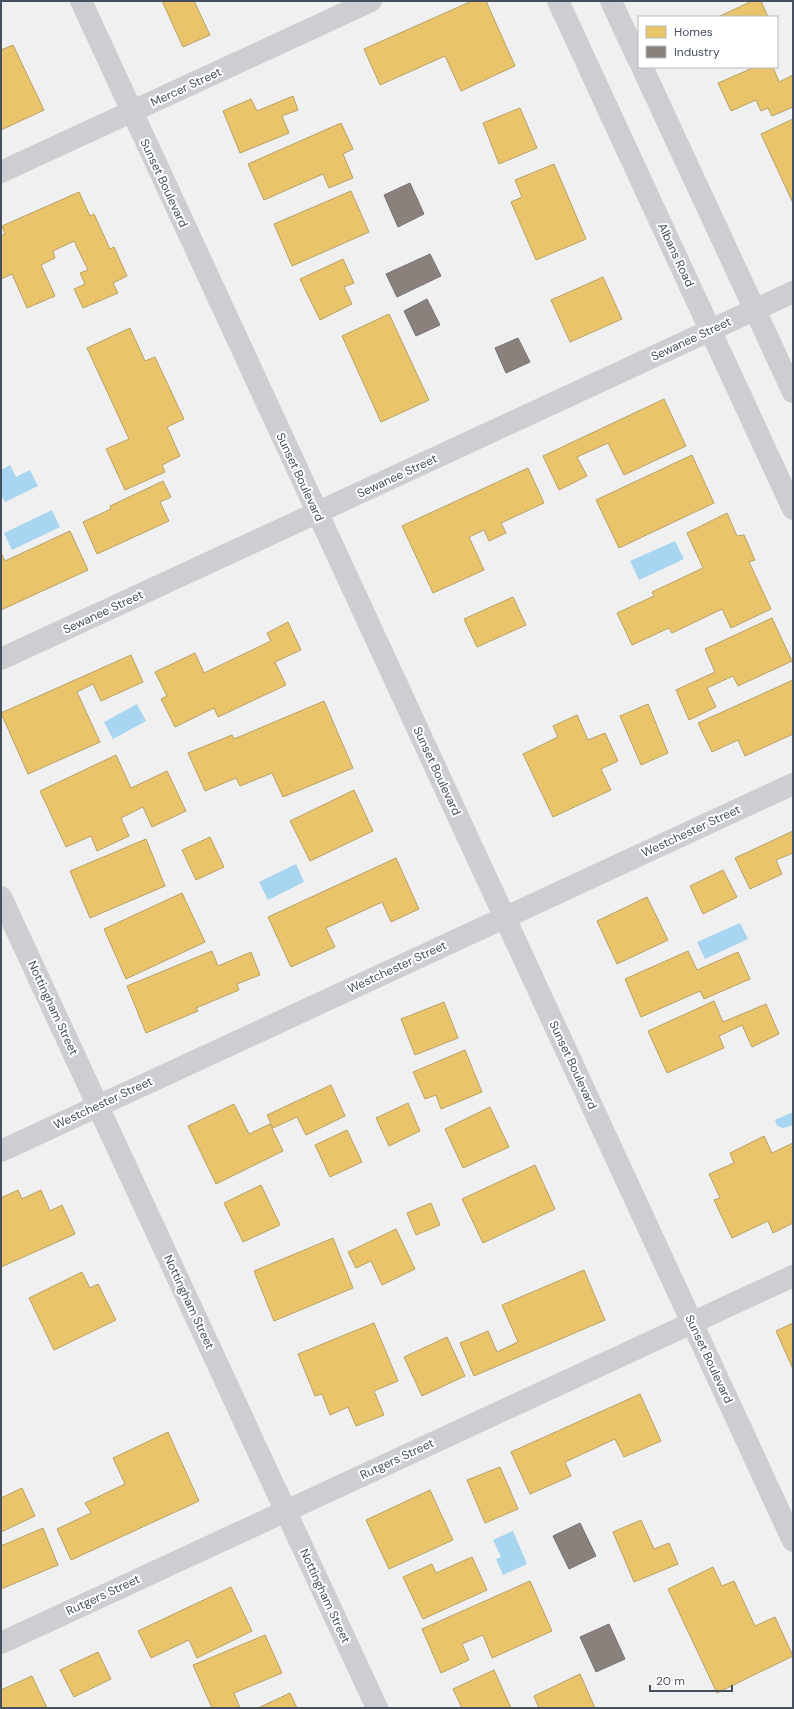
<svg xmlns="http://www.w3.org/2000/svg" width="794" height="1709" viewBox="0 0 794 1709" font-family="'DM Sans',sans-serif">
	<rect width="100%" height="100%" fill="#f1f0f0"/>
	<path fill="#a8d5ef" d="M 10,465 L 16,477 L 30,470 L 38,486 L 5,502 L 1,495 L 1,470 Z
		M 52,510 L 60,527 L 12,550 L 4,533 Z
		M 675,541 L 684,559 L 639,580 L 630,561 Z
		M 137,704 L 146,721 L 113,739 L 104,722 Z
		M 296,864 L 304,882 L 268,900 L 259,882 Z
		M 740,923 L 748,939 L 705,959 L 697,942 Z
		M 793,1112 L 793,1125 L 783,1128 L 777,1126 L 775,1120 Z
		M 513,1531 L 527,1564 L 503,1575 L 496,1559 L 501,1557 L 493,1540 Z"/>
	<path fill="#e9c46a" stroke="#b8a166" d="M 162,1 L 194,1 L 210,35 L 183,47 Z
		M 472,1 L 486,1 L 515,66 L 461,91 L 445,56 L 380,85 L 364,49 Z
		M 752,1 L 761,1 L 768,17 L 718,17 Z
		M 13,45 L 44,110 L 1,130 L 1,50 Z
		M 755,67 L 773,67 L 779,82 L 793,75 L 793,107 L 772,116 L 768,108 L 761,111 L 756,100 L 731,111 L 718,83 Z
		M 293,96 L 298,110 L 282,116 L 289,133 L 240,153 L 223,111 L 251,99 L 257,111 Z
		M 520,108 L 537,148 L 499,164 L 483,123 Z
		M 793,119 L 793,203 L 761,134 Z
		M 341,123 L 353,149 L 343,154 L 353,178 L 329,188 L 323,174 L 264,200 L 248,164 Z
		M 554,164 L 586,239 L 536,260 L 511,202 L 522,197 L 515,180 Z
		M 351,191 L 369,232 L 292,266 L 274,224 Z
		M 79,192 L 90,216 L 94,214 L 110,249 L 114,247 L 127,276 L 113,283 L 118,293 L 83,308 L 74,289 L 85,284 L 80,273 L 88,270 L 74,241 L 53,251 L 55,258 L 41,265 L 55,296 L 27,308 L 12,274 L 1,279 L 1,236 L 5,234 L 2,226 Z
		M 343,259 L 354,283 L 344,287 L 352,304 L 320,320 L 300,279 Z
		M 603,277 L 622,319 L 570,342 L 551,300 Z
		M 389,314 L 429,400 L 381,422 L 342,336 Z
		M 130,328 L 145,361 L 155,357 L 184,419 L 167,427 L 180,456 L 162,465 L 165,472 L 125,490 L 106,449 L 129,439 L 87,348 Z
		M 664,399 L 686,446 L 624,475 L 608,443 L 577,457 L 587,476 L 559,490 L 543,456 Z
		M 692,455 L 714,503 L 619,548 L 596,500 Z
		M 528,468 L 544,503 L 501,523 L 506,533 L 489,541 L 484,530 L 469,537 L 484,570 L 433,593 L 402,526 Z
		M 163,481 L 171,497 L 160,502 L 169,521 L 97,554 L 83,522 L 111,509 L 110,506 Z
		M 727,513 L 737,536 L 744,535 L 755,560 L 749,562 L 771,609 L 731,628 L 722,609 L 672,633 L 669,628 L 632,645 L 617,613 L 654,596 L 652,592 L 703,568 L 687,533 Z
		M 70,531 L 88,570 L 1,610 L 1,553 L 5,561 Z
		M 513,597 L 526,625 L 477,647 L 464,619 Z
		M 772,618 L 792,661 L 738,686 L 733,676 L 707,688 L 716,707 L 689,720 L 676,690 L 715,672 L 705,649 Z
		M 288,622 L 301,650 L 275,662 L 286,685 L 218,717 L 214,708 L 175,727 L 161,699 L 167,696 L 155,672 L 195,653 L 204,673 L 271,641 L 267,633 Z
		M 131,655 L 143,682 L 101,701 L 93,684 L 77,692 L 100,742 L 28,774 L 1,713 Z
		M 793,680 L 793,734 L 745,756 L 738,740 L 712,752 L 698,723 Z
		M 324,701 L 353,768 L 283,797 L 272,773 L 240,786 L 236,778 L 205,791 L 188,753 L 232,735 L 234,739 Z
		M 648,704 L 668,753 L 641,765 L 620,716 Z
		M 577,715 L 588,740 L 605,733 L 618,761 L 601,769 L 611,790 L 553,817 L 523,754 L 558,737 L 553,726 Z
		M 116,755 L 131,788 L 167,771 L 186,811 L 152,827 L 143,807 L 121,818 L 129,836 L 97,851 L 91,836 L 66,847 L 40,791 Z
		M 354,790 L 373,831 L 310,861 L 290,821 Z
		M 793,831 L 793,853 L 776,860 L 782,874 L 750,889 L 735,858 Z
		M 210,837 L 224,867 L 196,880 L 182,850 Z
		M 146,839 L 165,886 L 90,918 L 70,871 Z
		M 396,858 L 419,909 L 391,922 L 382,902 L 326,928 L 335,947 L 291,967 L 268,917 Z
		M 723,870 L 737,897 L 703,914 L 690,886 Z
		M 182,893 L 205,942 L 126,979 L 104,929 Z
		M 647,897 L 668,940 L 617,964 L 597,921 Z
		M 212,951 L 218,966 L 251,952 L 260,975 L 237,984 L 239,990 L 196,1008 L 198,1011 L 146,1033 L 127,986 Z
		M 688,951 L 697,970 L 738,952 L 750,979 L 704,999 L 700,991 L 641,1017 L 625,979 Z
		M 714,1001 L 723,1022 L 766,1004 L 779,1034 L 752,1047 L 742,1025 L 719,1036 L 724,1048 L 667,1073 L 648,1031 Z
		M 444,1002 L 458,1038 L 415,1055 L 401,1019 Z
		M 465,1050 L 482,1092 L 441,1109 L 436,1095 L 425,1099 L 413,1072 Z
		M 331,1085 L 345,1116 L 306,1135 L 297,1117 L 273,1128 L 267,1115 Z
		M 408,1103 L 420,1131 L 389,1146 L 376,1118 Z
		M 234,1104 L 249,1134 L 270,1124 L 283,1151 L 216,1184 L 188,1126 Z
		M 490,1107 L 509,1147 L 463,1168 L 445,1129 Z
		M 347,1130 L 362,1162 L 330,1177 L 315,1145 Z
		M 764,1136 L 772,1153 L 793,1143 L 793,1223 L 773,1233 L 768,1221 L 732,1238 L 714,1200 L 720,1198 L 709,1174 L 734,1163 L 730,1153 Z
		M 535,1165 L 555,1209 L 483,1243 L 462,1199 Z
		M 261,1185 L 280,1225 L 243,1242 L 224,1203 Z
		M 18,1190 L 22,1199 L 41,1190 L 50,1211 L 62,1205 L 75,1234 L 1,1267 L 1,1198 Z
		M 431,1203 L 440,1225 L 416,1235 L 407,1213 Z
		M 396,1229 L 415,1269 L 382,1285 L 371,1261 L 356,1268 L 348,1252 Z
		M 333,1238 L 353,1288 L 274,1321 L 254,1271 Z
		M 584,1270 L 605,1320 L 474,1376 L 460,1343 L 488,1331 L 497,1352 L 518,1342 L 502,1305 Z
		M 82,1272 L 90,1288 L 98,1284 L 116,1320 L 54,1350 L 29,1298 Z
		M 374,1323 L 398,1381 L 374,1391 L 384,1415 L 356,1426 L 348,1407 L 330,1415 L 322,1394 L 315,1396 L 298,1354 Z
		M 793,1323 L 793,1369 L 776,1331 Z
		M 447,1337 L 465,1376 L 422,1396 L 404,1357 Z
		M 640,1394 L 661,1441 L 624,1457 L 615,1439 L 565,1462 L 571,1476 L 530,1494 L 511,1452 Z
		M 168,1432 L 199,1501 L 71,1560 L 57,1529 L 91,1513 L 85,1503 L 125,1484 L 113,1458 Z
		M 500,1467 L 518,1509 L 485,1523 L 467,1480 Z
		M 22,1488 L 35,1516 L 1,1532 L 1,1498 Z
		M 430,1490 L 453,1540 L 389,1569 L 366,1520 Z
		M 641,1520 L 654,1549 L 669,1543 L 678,1564 L 634,1582 L 613,1532 Z
		M 43,1528 L 58,1565 L 1,1589 L 1,1546 Z
		M 472,1557 L 487,1590 L 423,1619 L 403,1577 L 432,1564 L 436,1573 Z
		M 713,1567 L 722,1586 L 734,1581 L 755,1626 L 775,1617 L 793,1656 L 717,1693 L 668,1589 Z
		M 530,1581 L 552,1631 L 492,1658 L 483,1635 L 462,1644 L 469,1660 L 441,1673 L 422,1629 Z
		M 231,1587 L 252,1631 L 197,1658 L 189,1640 L 151,1658 L 138,1631 Z
		M 265,1635 L 282,1673 L 234,1693 L 240,1708 L 212,1708 L 193,1665 Z
		M 98,1652 L 111,1679 L 74,1697 L 60,1670 Z
		M 494,1670 L 511,1708 L 462,1708 L 453,1689 Z
		M 580,1674 L 595,1708 L 539,1708 L 534,1696 Z
		M 32,1676 L 47,1708 L 1,1708 L 1,1690 Z
		M 290,1693 L 297,1708 L 258,1708 Z"/>
	<path fill="#8a817c" stroke="#767273" d="M 410,183 L 424,214 L 398,227 L 384,195 Z
		M 430,254 L 441,276 L 397,297 L 386,274 Z
		M 427,299 L 440,325 L 416,336 L 404,311 Z
		M 518,338 L 530,362 L 506,373 L 495,348 Z
		M 580,1523 L 596,1556 L 569,1569 L 553,1536 Z
		M 609,1624 L 625,1659 L 596,1672 L 580,1637 Z"/>
	<g fill="none" stroke-linecap="round" stroke-linejoin="round">
		<path stroke="#ccced1" stroke-width="22" d="M 81,1 L 793,1541
			M 558,1 L 793,509
			M 611,1 L 639,61
			M 642,67 L 793,392
			M 1,172 L 371,1
			M 1,659 L 793,292
			M 1,897 L 377,1708
			M 1,1151 L 793,784
			M 1,1643 L 793,1276"/>
	</g>
	<g text-anchor="middle" dominant-baseline="central" stroke-width="4" stroke-linejoin="round" paint-order="stroke">
		<g font-size="12" fill="#464f5d" stroke="#fff">
			<text transform="translate(186 87) rotate(-25)">Mercer Street</text>
			<text transform="translate(164 183) rotate(65)">Sunset Boulevard</text>
			<text transform="translate(676 255) rotate(65)">Albans Road</text>
			<text transform="translate(691 339) rotate(-25)">Sewanee Street</text>
			<text transform="translate(397 476) rotate(-25)">Sewanee Street</text>
			<text transform="translate(300 477) rotate(65)">Sunset Boulevard</text>
			<text transform="translate(103 612) rotate(-25)">Sewanee Street</text>
			<text transform="translate(437 771) rotate(65)">Sunset Boulevard</text>
			<text transform="translate(691 831) rotate(-25)">Westchester Street</text>
			<text transform="translate(397 967) rotate(-25)">Westchester Street</text>
			<text transform="translate(53 1008) rotate(65)">Nottingham Street</text>
			<text transform="translate(573 1065) rotate(65)">Sunset Boulevard</text>
			<text transform="translate(103 1103) rotate(-25)">Westchester Street</text>
			<text transform="translate(189 1302) rotate(65)">Nottingham Street</text>
			<text transform="translate(709 1359) rotate(65)">Sunset Boulevard</text>
			<text transform="translate(397 1459) rotate(-25)">Rutgers Street</text>
			<text transform="translate(103 1595) rotate(-25)">Rutgers Street</text>
			<text transform="translate(325 1596) rotate(65)">Nottingham Street</text>
		</g>
	</g>
	<rect width="794" height="1709" fill="none" stroke="#464f5d" stroke-width="4"/>
	<rect x="638" y="16" width="140" height="52" fill="#ffffff" stroke="#b5b9be"/>
	<rect x="646" y="26" width="20" height="12" fill="#e9c46a" stroke="#b5b9be"/>
	<text x="674" y="36" font-size="12" fill="#464f5d">Homes</text>
	<rect x="646" y="46" width="20" height="12" fill="#8a817c" stroke="#b5b9be"/>
	<text x="674" y="56" font-size="12" fill="#464f5d">Industry</text>
	<path d="M650 1685v6h82v-6" fill="none" stroke="#464f5d" stroke-width="2"/>
	<text x="656" y="1685" font-size="12" fill="#464f5d" stroke="#ffffff" stroke-width="3" paint-order="stroke">20 m</text>
</svg>
